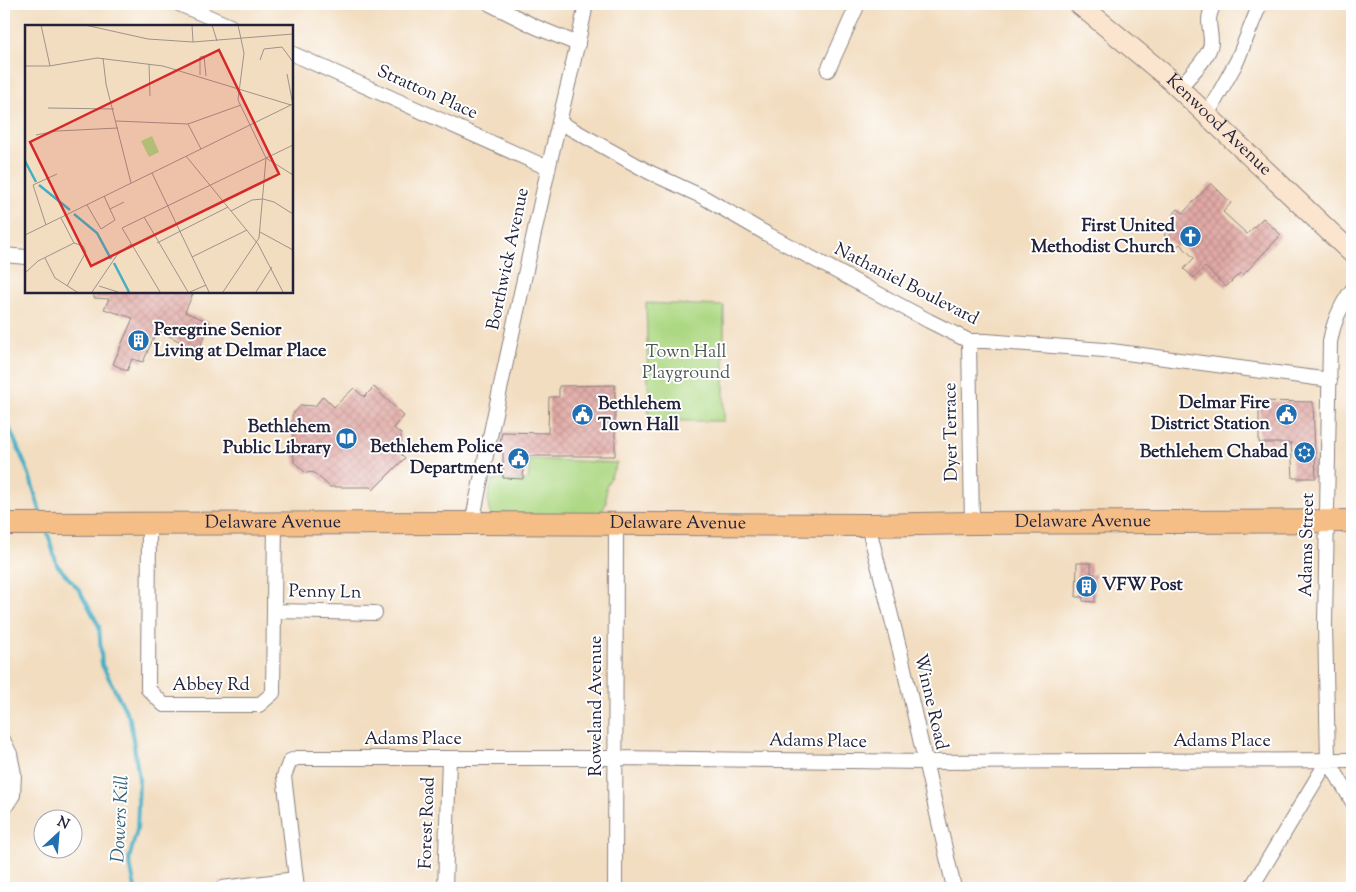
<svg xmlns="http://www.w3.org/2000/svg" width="1356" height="892" viewBox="0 0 1356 892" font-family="'Sorts Mill Goudy',serif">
	<defs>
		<pattern id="building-cross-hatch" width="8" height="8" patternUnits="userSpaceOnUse" patternTransform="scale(1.25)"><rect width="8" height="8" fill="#e0a9a4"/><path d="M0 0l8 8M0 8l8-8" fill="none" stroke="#c0918e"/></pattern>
	</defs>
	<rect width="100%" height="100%" fill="#fff"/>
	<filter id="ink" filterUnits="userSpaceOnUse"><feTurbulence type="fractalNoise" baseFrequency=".02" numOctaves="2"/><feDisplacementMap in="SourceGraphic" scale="10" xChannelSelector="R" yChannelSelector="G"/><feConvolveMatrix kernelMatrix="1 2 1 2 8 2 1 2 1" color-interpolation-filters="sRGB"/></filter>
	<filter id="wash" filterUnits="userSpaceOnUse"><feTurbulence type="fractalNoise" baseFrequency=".0096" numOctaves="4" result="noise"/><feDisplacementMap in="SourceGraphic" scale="20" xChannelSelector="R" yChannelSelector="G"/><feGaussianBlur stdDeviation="1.12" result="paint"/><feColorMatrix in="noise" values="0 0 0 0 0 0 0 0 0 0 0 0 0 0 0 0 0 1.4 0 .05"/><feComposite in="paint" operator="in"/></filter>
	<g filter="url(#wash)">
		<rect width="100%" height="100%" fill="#f2ddc0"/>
		<path fill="#add883" stroke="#687d5f" d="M 646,303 L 724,306 L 724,421 L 649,421 Z
			M 530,459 L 617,463 L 606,487 L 606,503 L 600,515 L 491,516 C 486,503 488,493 493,480 L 528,480 Z"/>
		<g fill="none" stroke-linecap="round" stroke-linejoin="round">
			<path stroke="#45aec4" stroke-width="4" d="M 4,421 L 9,427 L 29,474 L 41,514
				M 48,534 L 57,565 L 80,591 L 99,626 L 102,665 L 130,719 L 139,779 L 137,830 L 129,859 L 135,888"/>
		</g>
		<g id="blocks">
			<path fill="url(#building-cross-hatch)" d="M 1211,183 L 1231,203 L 1223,212 L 1247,234 L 1263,218 L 1281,235 L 1243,275 L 1240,273 L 1226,287 L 1205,267 L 1194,278 L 1184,269 L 1194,258 L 1180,244 L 1176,247 L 1164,235 L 1167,232 L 1166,230 L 1176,220 L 1171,216 L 1178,209 L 1183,213 Z
				M 94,291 L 194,291 L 185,312 L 209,322 L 199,351 L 157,330 L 143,362 L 132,359 L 127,371 L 113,364 L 133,318 L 104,309 L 109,299 L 94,298 Z
				M 615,385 L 615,456 L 524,456 L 523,479 L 503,478 L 503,452 L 498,452 L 502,432 L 548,433 L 549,397 L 559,397 L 559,386 Z
				M 374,387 L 404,416 L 394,428 L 401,434 L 401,441 L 395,448 L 405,458 L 373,490 L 370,487 L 330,487 L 313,472 L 306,473 L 294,462 L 292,415 L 301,405 L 315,406 L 323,396 L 334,407 L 354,388 L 364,397 Z
				M 1259,401 L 1313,402 L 1316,478 L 1293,478 L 1291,443 L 1259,443 Z
				M 1077,563 L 1091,563 L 1091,574 L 1095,574 L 1095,602 L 1083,601 L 1083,597 L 1076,597 Z"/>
		</g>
	</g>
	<g filter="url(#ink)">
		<use href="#blocks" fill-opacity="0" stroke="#8a807e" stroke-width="1"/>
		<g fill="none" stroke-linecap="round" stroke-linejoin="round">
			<defs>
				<path id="minor" d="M 179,4 L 230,26
					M 490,4 L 536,27 L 578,44
					M 291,53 L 548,168
					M 828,70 L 858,4
					M 1179,88 C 1188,77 1210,57 1211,43 C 1211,26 1205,21 1214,4
					M 1207,115 L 1237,61 L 1260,4
					M 559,122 L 649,172 L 703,197 L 767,234 L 929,321 L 969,341 L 986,341 L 1104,350 L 1330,380
					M 4,255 L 26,257
					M 1352,290 C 1341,305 1333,323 1330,342 L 1325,624 L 1328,760 L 1352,801
					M 969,341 L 972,523
					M 472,523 C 496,405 522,288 548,170 C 560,115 575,60 586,4
					M 149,524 L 148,689 L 164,705 L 259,705 L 273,693 L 275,523
					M 868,525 L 900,651 L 954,888
					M 274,611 L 375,613
					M 4,742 L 10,754 L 14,774 L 13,795 L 4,809
					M 222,888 L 296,879
					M 297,888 L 284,776 L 290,761 L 297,758 L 616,758 L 925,762 L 1352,760
					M 445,888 L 449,758
					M 615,888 L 616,524
					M 1251,888 L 1328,760"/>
				<g id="secondary">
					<path id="s1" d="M 1079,4 L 1166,76 L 1352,253"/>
				</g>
				<g id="primary">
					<path id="s2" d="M 4,524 L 471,523 L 868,525 L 972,523 L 1352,521"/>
				</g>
			</defs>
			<use href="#minor" stroke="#8a807e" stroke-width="16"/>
			<use href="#secondary" stroke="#8a807e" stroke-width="22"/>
			<use href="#primary" stroke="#8a807e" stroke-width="24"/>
			<use href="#minor" stroke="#fff" stroke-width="14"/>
			<use href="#secondary" stroke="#fbe5cf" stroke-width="20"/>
			<use href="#primary" stroke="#f6be87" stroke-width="22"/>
		</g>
	</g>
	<defs>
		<symbol id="church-disc" viewBox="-11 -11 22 22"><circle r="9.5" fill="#1f6fb2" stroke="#fff"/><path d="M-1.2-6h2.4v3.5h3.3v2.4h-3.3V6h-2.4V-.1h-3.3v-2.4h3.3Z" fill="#fff"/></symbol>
		<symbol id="building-disc" viewBox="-11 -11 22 22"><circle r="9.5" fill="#1f6fb2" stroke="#fff"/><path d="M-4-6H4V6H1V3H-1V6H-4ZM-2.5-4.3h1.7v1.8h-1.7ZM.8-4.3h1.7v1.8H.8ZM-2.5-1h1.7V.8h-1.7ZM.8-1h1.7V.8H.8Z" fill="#fff"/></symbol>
		<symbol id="civic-disc" viewBox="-11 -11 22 22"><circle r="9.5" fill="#1f6fb2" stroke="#fff"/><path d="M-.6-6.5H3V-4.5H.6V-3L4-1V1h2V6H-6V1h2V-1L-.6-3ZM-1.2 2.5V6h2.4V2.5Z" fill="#fff"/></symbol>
		<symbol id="library-disc" viewBox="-11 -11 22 22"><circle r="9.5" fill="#1f6fb2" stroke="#fff"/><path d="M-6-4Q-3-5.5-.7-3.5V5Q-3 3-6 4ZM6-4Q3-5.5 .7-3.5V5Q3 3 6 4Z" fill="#fff"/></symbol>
		<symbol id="synagogue-disc" viewBox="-11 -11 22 22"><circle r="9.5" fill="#1f6fb2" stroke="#fff"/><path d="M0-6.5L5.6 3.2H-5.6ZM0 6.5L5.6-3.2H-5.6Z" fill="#fff"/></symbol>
	</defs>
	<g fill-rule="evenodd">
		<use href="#church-disc" x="1178" y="224" width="25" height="25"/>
		<use href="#building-disc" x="126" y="328" width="25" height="25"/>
		<use href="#civic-disc" x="1274" y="402" width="25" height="25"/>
		<use href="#civic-disc" x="570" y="402" width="25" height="25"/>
		<use href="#library-disc" x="334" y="426" width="25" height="25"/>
		<use href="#synagogue-disc" x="1292" y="440" width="25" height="25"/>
		<use href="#civic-disc" x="506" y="446" width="25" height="25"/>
		<use href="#building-disc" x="1074" y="574" width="25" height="25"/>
	</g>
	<g text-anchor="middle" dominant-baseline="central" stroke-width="4" stroke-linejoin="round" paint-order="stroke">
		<g font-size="18" fill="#22223b" stroke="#fff">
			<text transform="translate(427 93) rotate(24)">Stratton Place</text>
			<text stroke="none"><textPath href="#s1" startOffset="185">Kenwood Avenue</textPath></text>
			<text transform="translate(509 259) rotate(-78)">Borthwick Avenue</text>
			<text transform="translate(906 285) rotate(27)">Nathaniel Boulevard</text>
			<text transform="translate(952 432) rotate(-91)">Dyer Terrace</text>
			<text stroke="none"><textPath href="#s2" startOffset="1079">Delaware Avenue</textPath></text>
			<text stroke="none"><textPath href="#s2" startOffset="269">Delaware Avenue</textPath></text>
			<text stroke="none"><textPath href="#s2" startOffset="674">Delaware Avenue</textPath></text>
			<text transform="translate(1308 545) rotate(-89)">Adams Street</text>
			<text transform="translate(325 593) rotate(1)">Penny Ln</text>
			<text x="211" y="686">Abbey Rd</text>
			<text transform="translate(930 702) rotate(77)">Winne Road</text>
			<text transform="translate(597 706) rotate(-90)">Roweland Avenue</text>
			<text x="413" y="740">Adams Place</text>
			<text transform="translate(818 742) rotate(1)">Adams Place</text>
			<text x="1222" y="742">Adams Place</text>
			<text transform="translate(428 823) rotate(-88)">Forest Road</text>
		</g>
		<g font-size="18" font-weight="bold" fill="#22223b" stroke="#fff" text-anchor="end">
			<text x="1175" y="227">First United<tspan x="1175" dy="21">Methodist Church</tspan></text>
			<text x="154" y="331" text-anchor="start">Peregrine Senior<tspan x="154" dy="21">Living at Delmar Place</tspan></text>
			<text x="1270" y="404">Delmar Fire<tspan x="1270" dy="21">District Station</tspan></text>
			<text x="598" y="405" text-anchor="start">Bethlehem<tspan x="598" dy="21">Town Hall</tspan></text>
			<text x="331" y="428">Bethlehem<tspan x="331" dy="21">Public Library</tspan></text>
			<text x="503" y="448">Bethlehem Police<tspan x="503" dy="21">Department</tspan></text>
			<text x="1288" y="453">Bethlehem Chabad</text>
			<text x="1102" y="586" text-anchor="start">VFW Post</text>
		</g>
		<g font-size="18" fill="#4c5951" stroke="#fff">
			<text x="686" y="353">Town Hall<tspan x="686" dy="21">Playground</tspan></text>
		</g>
		<g font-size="19" font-style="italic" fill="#326179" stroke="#fff">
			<text transform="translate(121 819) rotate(-87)">Dowers Kill</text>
		</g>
	</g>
	<g transform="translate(25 25)">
		<rect width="268" height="268" fill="#f2ddc0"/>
		<path d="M 127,111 L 134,127 L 124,132 L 116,116 Z" fill="#add883"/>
		<path fill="none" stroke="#45aec4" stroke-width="2.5" d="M 0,136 L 11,157M 14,160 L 45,185M 49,189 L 72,208 L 86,234M 89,238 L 104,267"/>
		<path fill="none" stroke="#9f928b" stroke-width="1" d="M 16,0 L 25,41M 60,0 L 123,14 L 168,17 L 268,9M 167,0 L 168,17M 187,0 L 192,16M 213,0 L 219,28 L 213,75 L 241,133 L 268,150M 78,33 L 81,59 L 106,158M 235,35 L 239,24 L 257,22 L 268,37M 124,39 L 125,71M 0,41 L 24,41 L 72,33 L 138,41 L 266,80M 262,49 L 268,80M 175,50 L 175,32 L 179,31 L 181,51M 23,83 L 89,84M 91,96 L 163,99 L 216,80M 163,99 L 176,124M 11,110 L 32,106 L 93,103M 161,131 L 233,219 L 258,267M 127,148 L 184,267M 62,180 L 76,204 L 90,195 L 79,171M 85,184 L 99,177M 206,186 L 227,175 L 238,174 L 249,177 L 268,189M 119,192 L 163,267M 36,193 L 49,218 L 58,221 L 61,227 L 42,261M 21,200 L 8,160 L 32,149M 235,207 L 268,225M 0,210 L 268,79M 132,218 L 203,182M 167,232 L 222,205M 20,233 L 30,253 L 52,267M 0,248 L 13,236 L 49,218M 74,261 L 93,267M 67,267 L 92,230 L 106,219M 135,267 L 97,203 L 268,120M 165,267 L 181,260M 198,267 L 234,213 L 241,133M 231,267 L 247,242"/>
		<path fill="#d62828" fill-opacity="0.15" stroke="#d62828" stroke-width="2.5" d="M 194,25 L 254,149 L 66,241 L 5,117 Z"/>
		<rect width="268" height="268" fill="none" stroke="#22223b" stroke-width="2.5"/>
	</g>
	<rect width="1356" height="892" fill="none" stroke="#fff" stroke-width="20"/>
	<g transform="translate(58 834) rotate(26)"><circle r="24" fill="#ffffff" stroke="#a7a7b1"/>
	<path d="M0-4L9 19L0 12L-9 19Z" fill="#1f6fb2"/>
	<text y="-8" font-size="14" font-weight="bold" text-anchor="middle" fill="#22223b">N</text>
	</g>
</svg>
